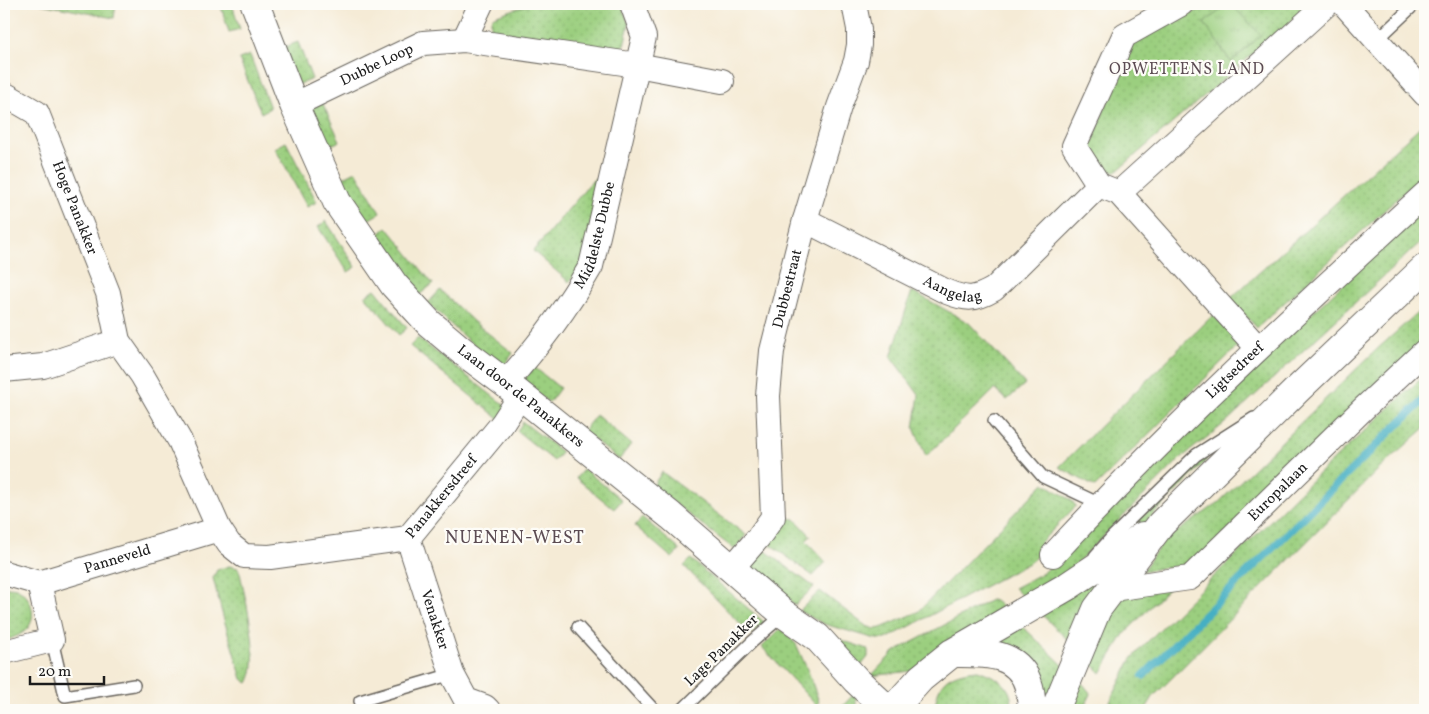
<svg xmlns="http://www.w3.org/2000/svg" width="1429" height="714" viewBox="0 0 1429 714" font-family="Vollkorn,serif">
	<defs>
		<pattern id="grass-dots" width="8" height="8" patternUnits="userSpaceOnUse" patternTransform="scale(1.25)"><rect width="8" height="8" fill="#9bcf7f"/><path d="M2 2h.1M6 6h.1" fill="none" stroke="#85b16d" stroke-width="1.8" stroke-linecap="round"/></pattern>
		<pattern id="park-tufts" width="24" height="20" patternUnits="userSpaceOnUse" patternTransform="scale(1.25)"><rect width="24" height="20" fill="#9bcf7f"/><path d="M3 7l-1-3M5 7V3M7 7l1-3M15 17l-1-3M17 17v-4M19 17l1-3" fill="none" stroke="#85b16d"/></pattern>
	</defs>
	<rect width="100%" height="100%" fill="#fdfcf7"/>
	<filter id="ink" filterUnits="userSpaceOnUse"><feTurbulence type="fractalNoise" baseFrequency=".02" numOctaves="2"/><feDisplacementMap in="SourceGraphic" scale="10" xChannelSelector="R" yChannelSelector="G"/><feConvolveMatrix kernelMatrix="1 2 1 2 8 2 1 2 1" color-interpolation-filters="sRGB"/></filter>
	<filter id="wash" filterUnits="userSpaceOnUse"><feTurbulence type="fractalNoise" baseFrequency=".0096" numOctaves="4" result="noise"/><feDisplacementMap in="SourceGraphic" scale="20" xChannelSelector="R" yChannelSelector="G"/><feGaussianBlur stdDeviation="1.12" result="paint"/><feColorMatrix in="noise" values="0 0 0 0 0 0 0 0 0 0 0 0 0 0 0 0 0 1.4 0 .05"/><feComposite in="paint" operator="in"/></filter>
	<g filter="url(#wash)">
		<rect width="100%" height="100%" fill="#f5ebd6"/>
		<path fill="url(#grass-dots)" stroke="#5c764e" d="M 41,4 L 116,4 L 114,18 Z
			M 220,4 L 232,4 L 240,29 L 229,32 Z
			M 530,4 L 621,4 L 629,24 L 624,45 L 621,50 L 614,50 L 555,37 L 496,34 L 491,30 L 491,19 L 494,16 Z
			M 1213,4 L 1311,4 L 1117,171 L 1107,171 L 1090,150 L 1128,42 Z
			M 298,42 L 312,79 L 295,86 L 280,49 Z
			M 250,55 L 270,108 L 261,113 L 239,59 Z
			M 322,102 L 340,141 L 323,149 L 305,111 Z
			M 1425,122 L 1425,173 L 1257,328 L 1230,299 Z
			M 286,142 L 317,202 L 307,207 L 275,148 Z
			M 356,171 L 380,213 L 364,222 L 340,179 Z
			M 594,179 L 601,180 L 582,266 L 569,282 L 533,251 Z
			M 1425,208 L 1425,238 L 1225,423 L 1181,458 L 1055,585 L 1028,602 L 1014,588 L 1041,574 L 1052,565 L 1198,419 Z
			M 326,221 L 356,267 L 348,272 L 318,227 Z
			M 387,227 L 433,284 L 419,295 L 396,267 L 374,238 Z
			M 375,289 L 407,328 L 399,335 L 365,296 Z
			M 440,290 L 474,322 L 513,353 L 503,368 L 463,336 L 428,303 Z
			M 912,291 L 969,323 L 1025,384 L 1007,400 L 995,389 L 926,456 L 914,428 L 919,395 L 891,357 Z
			M 1425,306 L 1425,341 L 1188,569 L 1184,565 L 1142,571 L 1164,541 L 1218,503 L 1375,351 Z
			M 1213,315 L 1240,344 L 1095,487 L 1059,467 Z
			M 418,338 L 508,408 L 499,419 L 410,346 Z
			M 534,367 L 560,388 L 549,403 L 522,382 Z
			M 1425,375 L 1425,428 L 1379,469 L 1153,697 L 1145,710 L 1106,710 L 1131,660 L 1144,645 L 1317,475 Z
			M 596,415 L 631,444 L 619,460 L 583,431 Z
			M 523,422 L 562,452 L 554,461 L 517,431 Z
			M 1204,457 L 1207,460 L 1140,528 L 1121,536 L 1191,467 Z
			M 584,469 L 622,500 L 614,509 L 576,478 Z
			M 662,472 L 746,535 L 734,549 L 657,490 L 654,484 Z
			M 1044,483 L 1071,500 L 1076,506 L 1040,543 L 1045,549 L 1029,563 L 886,639 L 876,639 L 824,624 L 799,611 L 820,591 L 866,626 L 875,629 L 881,628 L 918,612 Z
			M 642,517 L 680,550 L 672,558 L 635,526 Z
			M 785,518 L 795,519 L 811,536 L 806,541 L 826,562 L 813,576 L 767,542 Z
			M 763,549 L 814,587 L 795,605 L 749,565 Z
			M 691,559 L 764,622 L 750,634 L 684,566 Z
			M 229,566 L 238,568 L 240,573 C 245,598 262,661 248,683 L 242,679 L 222,613 L 213,578 L 217,570 Z
			M 1099,577 L 1105,584 L 1073,645 L 1039,612 Z
			M 4,587 C 7,587 12,587 16,588 C 30,594 38,614 28,628 C 22,635 12,638 4,641 Z
			M 1169,588 L 1124,634 L 1101,673 L 1084,656 L 1118,593 Z
			M 991,600 L 995,601 L 1009,613 L 911,671 L 871,676 L 894,652 Z
			M 1020,624 L 1066,668 L 1043,701 L 1002,645 L 1001,635 Z
			M 781,628 L 796,644 L 808,671 L 819,702 L 816,705 L 762,647 Z
			M 838,639 L 868,649 L 868,657 L 861,666 L 836,642 Z
			M 978,670 C 999,678 1013,685 1012,710 L 933,710 C 936,703 937,692 941,686 C 948,674 965,671 978,670 Z
			M 1078,678 L 1091,694 L 1083,710 L 1065,710 Z
			M 855,693 L 856,694 L 856,710 L 839,710 Z"/>
		<path fill="url(#park-tufts)" stroke="#5c764e" d="M 1228,4 L 1231,4 L 1261,35 L 1231,62 L 1204,23 Z"/>
		<g fill="none" stroke-linecap="round" stroke-linejoin="round">
			<path stroke="#44afc3" stroke-width="8" d="M 1143,676 L 1392,430 L 1425,399"/>
		</g>
	</g>
	<g filter="url(#ink)">
		<g fill="none" stroke-linecap="round" stroke-linejoin="round">
			<defs>
				<path id="service" d="M 1377,40 L 1415,4
					M 994,421 L 1043,477 L 1100,504
					M 1095,556 L 1112,537 L 1196,455 L 1254,418
					M 578,627 L 654,710
					M 52,640 L 65,696 L 134,685
					M 360,701 L 452,674
					M 682,710 L 752,642 L 784,614"/>
				<g id="minor">
					<path d="M 1181,4 L 1124,36 L 1074,146 L 1099,185 L 1119,193 L 1258,348"/>
					<path d="M 1344,4 L 1425,94"/>
					<path d="M 464,40 L 481,4"/>
					<path id="s1" d="M 4,95 L 6,95 L 37,113 L 108,293 L 118,341 L 142,375 L 180,441 L 219,529 L 229,544 L 244,556 L 270,557 L 408,538 L 502,424 L 521,395"/>
					<path id="s2" d="M 294,105 L 423,43 L 464,40 L 637,65 L 722,81"/>
					<path d="M 1119,193 L 1327,4"/>
					<path id="s3" d="M 805,220 L 947,292 C 967,300 975,300 994,289 L 1099,185"/>
					<path d="M 4,370 L 43,366 L 118,341"/>
					<path id="s4" d="M 505,383 C 538,347 567,308 591,266 L 644,37 L 632,4"/>
					<path id="s5" d="M 408,538 L 452,674 L 466,700 L 485,707 L 488,710"/>
					<path id="s6" d="M 1053,555 C 1170,428 1298,311 1425,194"/>
					<path id="s7" d="M 732,568 L 758,538 L 773,517 L 768,396 L 772,351 L 805,220 L 839,107 L 856,61 L 859,45 L 859,29 L 854,4"/>
					<path d="M 4,573 L 39,583 L 52,640 L 4,652"/>
					<path id="s8" d="M 39,583 L 219,529"/>
					<path id="s9" d="M 1112,589 L 1190,578 L 1363,409 L 1425,351"/>
				</g>
				<g id="tertiary">
					<path id="s10" d="M 255,4 L 294,105 L 337,202 L 394,285 L 429,323 L 461,350 L 505,383 L 671,516 L 784,614 L 817,637 L 856,680 L 888,710"/>
				</g>
				<path id="secondary" d="M 952,653 C 982,653 1019,650 1029,687 C 1031,694 1031,703 1033,710
					M 892,710 L 921,678 L 952,653 L 1068,586 L 1143,536
					M 1055,710 L 1097,609 L 1161,524 L 1297,390 L 1425,268"/>
			</defs>
			<use href="#service" stroke="#68645d" stroke-width="14"/>
			<use href="#minor" stroke="#68645d" stroke-width="26"/>
			<use href="#tertiary" stroke="#68645d" stroke-width="30"/>
			<use href="#secondary" stroke="#68645d" stroke-width="30"/>
			<use href="#service" stroke="#fff" stroke-width="11"/>
			<use href="#minor" stroke="#fff" stroke-width="24"/>
			<use href="#tertiary" stroke="#fff" stroke-width="28"/>
			<use href="#secondary" stroke="#fff" stroke-width="28"/>
		</g>
	</g>
	<g text-anchor="middle" dominant-baseline="central" stroke-width="4.5" stroke-linejoin="round" paint-order="stroke">
		<g font-size="15" fill="#1c1c1c" stroke="#fdfcf7">
			<text stroke="none"><textPath href="#s2" startOffset="92">Dubbe Loop</textPath></text>
			<text stroke="none"><textPath href="#s1" startOffset="140">Hoge Panakker</textPath></text>
			<text stroke="none"><textPath href="#s4" startOffset="176">Middelste Dubbe</textPath></text>
			<text stroke="none"><textPath href="#s3" startOffset="164">Aangelag</textPath></text>
			<text stroke="none"><textPath href="#s7" startOffset="296">Dubbestraat</textPath></text>
			<text stroke="none"><textPath href="#s6" startOffset="259">Ligtsedreef</textPath></text>
			<text stroke="none"><textPath href="#s10" startOffset="484">Laan door de Panakkers</textPath></text>
			<text stroke="none"><textPath href="#s9" startOffset="202">Europalaan</textPath></text>
			<text stroke="none"><textPath href="#s1" startOffset="750">Panakkersdreef</textPath></text>
			<text stroke="none"><textPath href="#s8" startOffset="82">Panneveld</textPath></text>
			<text stroke="none"><textPath href="#s5" startOffset="86">Venakker</textPath></text>
			<text transform="translate(722 651) rotate(-44)">Lage Panakker</text>
		</g>
		<g font-size="16" letter-spacing="1" fill="#5c4c53" stroke="#fdfcf7">
			<text x="1187" y="70">OPWETTENS LAND</text>
		</g>
		<g font-size="18" letter-spacing="1" fill="#5c4c53" stroke="#fdfcf7">
			<text x="515" y="538">NUENEN-WEST</text>
		</g>
	</g>
	<rect width="1429" height="714" fill="none" stroke="#fdfcf7" stroke-width="20"/>
	<path d="M30 676v8h74v-8" fill="none" stroke="#1c1c1c" stroke-width="2.5"/>
	<text x="38" y="676" font-size="15" fill="#1c1c1c" stroke="#fdfcf7" stroke-width="4" paint-order="stroke">20 m</text>
</svg>
